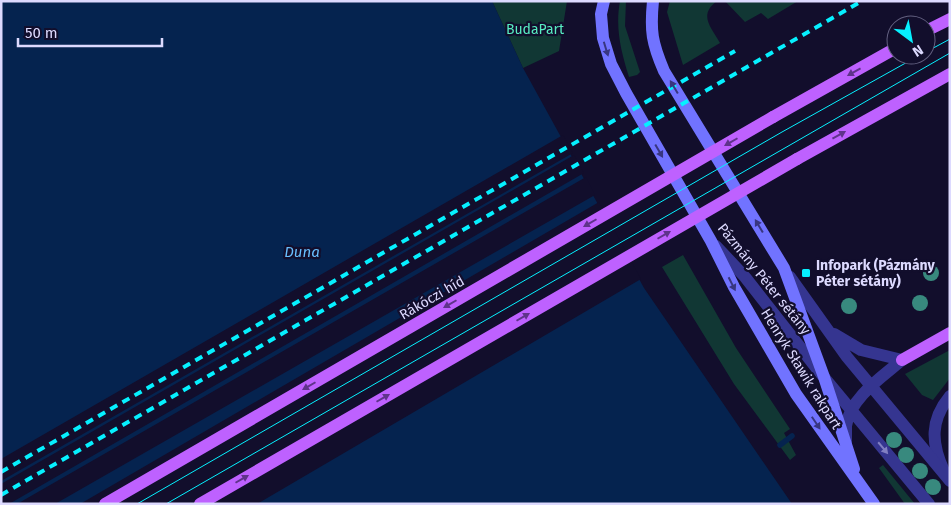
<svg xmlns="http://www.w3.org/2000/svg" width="951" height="505" viewBox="0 0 951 505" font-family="'Fira Sans',sans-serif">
	<rect width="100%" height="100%" fill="#120e2c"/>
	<path fill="#113734" d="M 492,1 L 567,1 L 559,51 L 523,68 Z
		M 620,1 L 626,1 L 625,26 L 640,72 L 637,75 L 629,77 C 621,51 615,28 620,1 Z
		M 670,1 L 717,1 C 698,15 711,27 720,43 L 683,65 L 667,12 Z
		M 725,1 L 798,1 L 768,19 L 761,13 L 745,22 Z
		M 683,255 L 736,348 L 790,429 L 784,433 L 796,455 L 790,460 L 734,384 L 662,267 Z
		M 950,350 L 950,378 L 933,400 L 922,395 L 905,374 Z
		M 883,465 L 915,504 L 905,504 L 879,468 Z"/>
	<path fill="#05234f" d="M 1,1 L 492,1 L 523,68 L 644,288 L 792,504 L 1,504 Z"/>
	<path fill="#120e2c" d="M 563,135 L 573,153 L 1,481 L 1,459 Z
		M 574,155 L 584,173 L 9,504 L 1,504 L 1,484 Z
		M 586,177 L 595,195 L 55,504 L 17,504 Z
		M 599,202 L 641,279 L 257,504 L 80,504 Z"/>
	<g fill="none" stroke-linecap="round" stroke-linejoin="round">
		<path stroke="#05234f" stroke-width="5.5" d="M 780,445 L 792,436"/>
		<path stroke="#353590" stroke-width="12" d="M 944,471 C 931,443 930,420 950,396"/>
		<path stroke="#353590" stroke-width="12" d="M 716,246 L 745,277 L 818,370 L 929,504
			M 790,277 L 847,357 L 950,481
			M 834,334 L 861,350 L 902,360
			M 846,442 C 846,437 846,431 846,426 C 850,398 882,377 902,360"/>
		<path stroke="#7173ff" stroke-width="12" d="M 604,1 L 601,14 L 603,38 L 611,64 L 626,93 L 711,241 L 734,287 L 796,394 L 874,504
			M 653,1 C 650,31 652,43 664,71 L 784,268 L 824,377 L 854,469"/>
		<path stroke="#be61ff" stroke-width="12" d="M 926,31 L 950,19
			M 773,117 L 896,48
			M 797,159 L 950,74
			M 902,360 L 950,333"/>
		<path stroke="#06f0ff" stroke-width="1" d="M 926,52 L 950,39
			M 137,504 L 782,132 L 920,55
			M 166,504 L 950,53"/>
		<path stroke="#06f0ff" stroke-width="4" stroke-dasharray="8 6" stroke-linecap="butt" d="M 1,472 L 735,51
			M 1,495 L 862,1"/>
		<path stroke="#be61ff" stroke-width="12" d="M 105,504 L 773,117
			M 200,504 L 797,159"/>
	</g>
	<g fill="#38897e">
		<circle cx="931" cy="273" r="8"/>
		<circle cx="920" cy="303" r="8"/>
		<circle cx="849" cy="306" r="8"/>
		<circle cx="894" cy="440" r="8"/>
		<circle cx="906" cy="455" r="8"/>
		<circle cx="920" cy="471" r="8"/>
		<circle cx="933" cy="487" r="8"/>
	</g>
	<defs><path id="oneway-solid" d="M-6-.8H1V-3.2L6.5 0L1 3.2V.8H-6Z" transform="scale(1.25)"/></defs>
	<g fill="#383680">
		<use href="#oneway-solid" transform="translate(606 49) rotate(73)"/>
		<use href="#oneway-solid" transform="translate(674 87) rotate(-121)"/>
		<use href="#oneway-solid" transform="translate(659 151) rotate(60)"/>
		<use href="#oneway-solid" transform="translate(759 226) rotate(-121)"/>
		<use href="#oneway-solid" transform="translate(732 284) rotate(63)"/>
		<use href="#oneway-solid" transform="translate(816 423) rotate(56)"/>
	</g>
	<g fill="#5f338b">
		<use href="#oneway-solid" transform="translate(854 72) rotate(151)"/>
		<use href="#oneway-solid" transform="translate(839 135) rotate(-29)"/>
		<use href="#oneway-solid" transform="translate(731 142) rotate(150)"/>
		<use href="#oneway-solid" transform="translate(590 223) rotate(150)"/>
		<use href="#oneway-solid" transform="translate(664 235) rotate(-30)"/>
		<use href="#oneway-solid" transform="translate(450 304) rotate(150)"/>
		<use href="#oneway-solid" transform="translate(523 317) rotate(-30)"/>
		<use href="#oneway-solid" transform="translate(309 386) rotate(150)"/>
		<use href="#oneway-solid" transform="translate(383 398) rotate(-30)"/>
		<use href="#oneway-solid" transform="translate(242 479) rotate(-30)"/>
	</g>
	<use fill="#817fc2" href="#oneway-solid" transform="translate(883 448) rotate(50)"/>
	<rect fill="#06f0ff" stroke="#120e2c" stroke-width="2" x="801" y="268" width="10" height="10" rx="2.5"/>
	<g text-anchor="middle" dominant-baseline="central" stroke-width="4.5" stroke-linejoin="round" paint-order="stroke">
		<g font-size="14" fill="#58edc2" stroke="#120e2c">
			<text x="535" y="29">BudaPart</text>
		</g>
		<g font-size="14" font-weight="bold" fill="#dddaff" stroke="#120e2c" text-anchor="start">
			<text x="816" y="265">Infopark (Pázmány<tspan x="816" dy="16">Péter sétány)</tspan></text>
		</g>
		<g font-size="14" fill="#dddaff" stroke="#120e2c">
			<text transform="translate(764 279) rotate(51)">Pázmány Péter sétány</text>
			<text transform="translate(432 298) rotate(-30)">Rákóczi híd</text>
			<text transform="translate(801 369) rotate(58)">Henryk Sławik rakpart</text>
		</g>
		<g font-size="15" font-style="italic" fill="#68bfff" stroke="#120e2c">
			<text x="302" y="252">Duna</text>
		</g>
	</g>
	<rect width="951" height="505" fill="none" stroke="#dddaff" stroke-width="5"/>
	<g transform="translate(911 40) rotate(148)"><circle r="24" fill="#120e2c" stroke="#636080"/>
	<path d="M0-4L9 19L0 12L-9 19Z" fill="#06f0ff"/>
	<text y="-8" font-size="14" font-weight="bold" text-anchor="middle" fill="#dddaff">N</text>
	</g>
	<path d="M18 38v8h144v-8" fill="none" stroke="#dddaff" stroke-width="2.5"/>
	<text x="25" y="38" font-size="15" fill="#dddaff" stroke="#120e2c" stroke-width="4" paint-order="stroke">50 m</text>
</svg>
